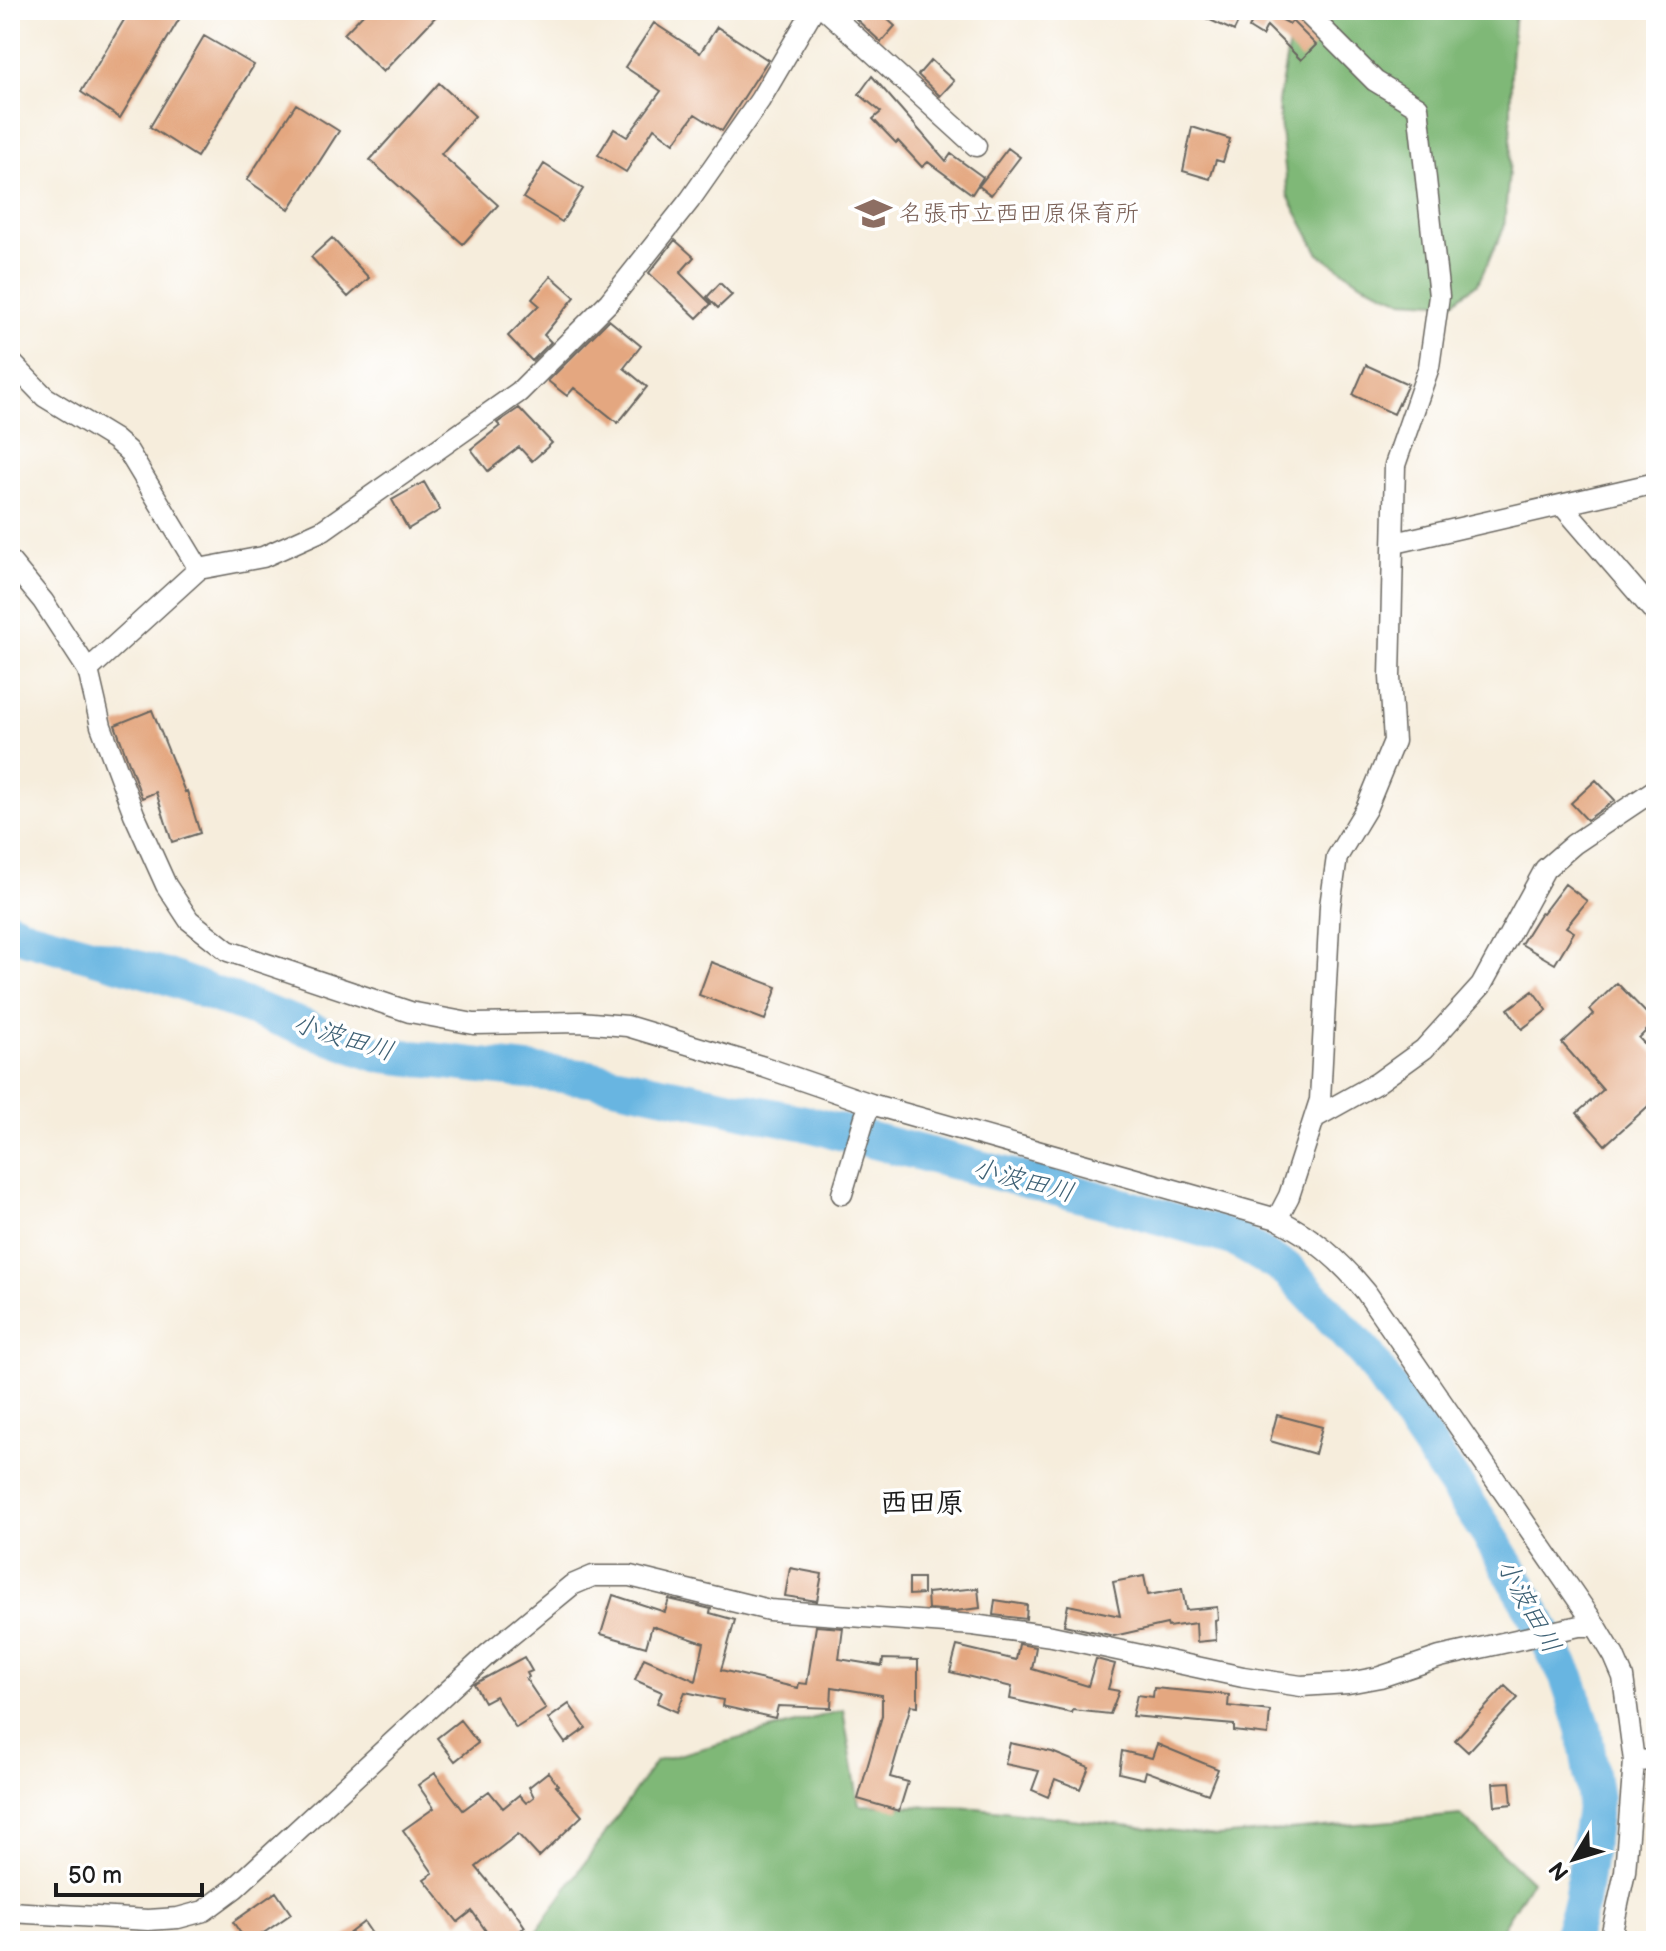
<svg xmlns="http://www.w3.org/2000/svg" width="1666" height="1951" viewBox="0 0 1666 1951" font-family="'Balsamiq Sans','Klee One',sans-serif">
	<rect width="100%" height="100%" fill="#fff"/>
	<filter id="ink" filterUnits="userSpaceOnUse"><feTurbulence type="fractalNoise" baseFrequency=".0125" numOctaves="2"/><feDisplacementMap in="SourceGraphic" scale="16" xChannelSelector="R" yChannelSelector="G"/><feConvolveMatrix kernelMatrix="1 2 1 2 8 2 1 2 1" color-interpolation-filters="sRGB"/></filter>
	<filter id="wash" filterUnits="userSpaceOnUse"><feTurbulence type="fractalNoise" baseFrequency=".006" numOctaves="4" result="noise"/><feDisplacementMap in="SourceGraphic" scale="32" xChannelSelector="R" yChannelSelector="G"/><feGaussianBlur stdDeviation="1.8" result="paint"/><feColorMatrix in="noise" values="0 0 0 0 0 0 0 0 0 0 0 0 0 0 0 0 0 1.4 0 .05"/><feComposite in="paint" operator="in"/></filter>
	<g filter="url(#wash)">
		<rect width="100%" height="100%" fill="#f6eddc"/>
		<path fill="#7fb877" stroke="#4e6a4a" stroke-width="2" d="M 1299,10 L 1515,10 L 1511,60 L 1511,148 L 1504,228 L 1478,283 L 1452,303 L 1402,300 L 1362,283 L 1319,254 L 1288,196 L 1278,102 L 1290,38 Z
			M 843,1710 L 859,1805 L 977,1808 L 1218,1836 L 1461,1815 L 1531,1881 L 1494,1941 L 530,1941 L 656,1761 Z"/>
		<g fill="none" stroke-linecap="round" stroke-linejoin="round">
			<path stroke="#68b5e1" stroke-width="36" d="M 10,929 L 27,937 L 162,975 L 377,1054 L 589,1078 L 805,1123 L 1098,1199 L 1233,1238 L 1289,1271 L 1367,1355 L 1488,1533 L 1525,1596 L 1567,1677 L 1584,1728 L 1595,1800 L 1581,1902 L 1569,1941"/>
		</g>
		<g id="blocks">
			<path fill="#e4a780" d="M 130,10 L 171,10 L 181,16 L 120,118 L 81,92 Z
				M 367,10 L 442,10 L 383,72 L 344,34 Z
				M 864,10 L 877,10 L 895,26 L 881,42 L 856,19 Z
				M 1188,10 L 1233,10 L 1242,14 L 1234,31 Z
				M 1252,10 L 1263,10 L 1290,24 L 1292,21 L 1316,45 L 1301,60 L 1267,26 L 1262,36 L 1249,28 L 1256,15 Z
				M 654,23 L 700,53 L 717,27 L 768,60 L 722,131 L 695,114 L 674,143 L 654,128 L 626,172 L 598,155 L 614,129 L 627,137 L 661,91 L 625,67 Z
				M 204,36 L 254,65 L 197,157 L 150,127 Z
				M 931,60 L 954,81 L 940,96 L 918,75 Z
				M 872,76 L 946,161 L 951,154 L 983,177 L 972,194 L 928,162 L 922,167 L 898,141 L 896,143 L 873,119 L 881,112 L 859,94 Z
				M 439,83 L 475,116 L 441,154 L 498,205 L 463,244 L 370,160 Z
				M 296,104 L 339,131 L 289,209 L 247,180 Z
				M 1192,127 L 1230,139 L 1223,162 L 1216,160 L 1210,179 L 1183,171 Z
				M 1008,148 L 1020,157 L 991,195 L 979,186 Z
				M 544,164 L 583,189 L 562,222 L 523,198 Z
				M 332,238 L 369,278 L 348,297 L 311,257 Z
				M 675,240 L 694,257 L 680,273 L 711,304 L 697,318 L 649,273 Z
				M 551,276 L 575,297 L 544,335 L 551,342 L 532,361 L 508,336 L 539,305 L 532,299 Z
				M 720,283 L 732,295 L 718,308 L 707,297 Z
				M 609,320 L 641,346 L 624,368 L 647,387 L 618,423 L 574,388 L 567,396 L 548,381 Z
				M 1366,365 L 1408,384 L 1394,414 L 1353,395 Z
				M 519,408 L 552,443 L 532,461 L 519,447 L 488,471 L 471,449 L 500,426 L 497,423 Z
				M 424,482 L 440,510 L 408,529 L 392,500 Z
				M 152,710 L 185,792 L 187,791 L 200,833 L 172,842 L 156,792 L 142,798 L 115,725 Z
				M 1596,780 L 1615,800 L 1587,820 L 1571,803 Z
				M 1565,884 L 1587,901 L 1566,927 L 1574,932 L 1555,964 L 1521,944 L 1541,912 L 1543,913 Z
				M 711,962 L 777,987 L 765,1020 L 699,995 Z
				M 1617,983 L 1655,1022 L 1639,1038 L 1656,1056 L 1656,1099 L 1605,1145 L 1577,1113 L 1603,1090 L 1562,1043 L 1594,1014 L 1590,1009 Z
				M 1533,991 L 1547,1010 L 1522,1029 L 1508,1009 Z
				M 1277,1415 L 1322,1427 L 1315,1454 L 1270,1441 Z
				M 790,1568 L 822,1574 L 817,1601 L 785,1596 Z
				M 1144,1576 L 1148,1595 L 1182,1589 L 1186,1610 L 1217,1607 L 1218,1619 L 1215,1620 L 1216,1640 L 1197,1642 L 1196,1623 L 1168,1627 L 1167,1624 L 1114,1636 L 1064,1625 L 1068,1605 L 1120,1616 L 1113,1582 Z
				M 909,1578 L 923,1578 L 923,1594 L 909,1595 Z
				M 978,1588 L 980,1608 L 955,1611 L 928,1609 L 927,1593 Z
				M 613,1595 L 665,1612 L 669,1599 L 711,1609 L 710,1613 L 735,1620 L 721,1670 L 798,1688 L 799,1683 L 807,1684 L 816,1626 L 843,1628 L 839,1659 L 882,1666 L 883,1659 L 918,1660 L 918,1706 L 911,1705 L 890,1777 L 908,1782 L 899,1811 L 858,1799 L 882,1716 L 882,1695 L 832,1687 L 831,1708 L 778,1706 L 775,1718 L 722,1706 L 723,1700 L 685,1692 L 677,1712 L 657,1703 L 662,1692 L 635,1680 L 644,1658 L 696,1681 L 704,1643 L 652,1626 L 646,1647 L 601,1634 Z
				M 995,1600 L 1027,1605 L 1026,1619 L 993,1615 Z
				M 1019,1644 L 1036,1647 L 1032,1669 L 1088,1686 L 1096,1659 L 1115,1664 L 1108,1689 L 1119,1691 L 1110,1714 L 1073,1710 L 1072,1713 L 1010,1699 L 1012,1687 L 950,1672 L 957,1646 L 1016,1660 Z
				M 524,1657 L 532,1671 L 527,1673 L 529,1677 L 526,1679 L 546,1709 L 516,1728 L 495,1696 L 484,1702 L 474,1684 Z
				M 1505,1686 L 1518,1698 L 1468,1752 L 1455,1740 Z
				M 1154,1688 L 1229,1695 L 1228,1706 L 1270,1711 L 1268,1735 L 1234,1731 L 1234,1725 L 1132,1716 L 1137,1695 L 1153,1697 Z
				M 569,1704 L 586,1728 L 565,1743 L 548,1719 Z
				M 460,1720 L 478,1743 L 455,1761 L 437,1738 Z
				M 1010,1743 L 1052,1752 L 1089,1767 L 1080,1789 L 1055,1779 L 1048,1797 L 1032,1790 L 1039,1771 L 1005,1764 Z
				M 1157,1744 L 1218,1769 L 1208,1794 L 1146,1771 L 1144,1779 L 1119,1773 L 1122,1751 L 1152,1758 Z
				M 548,1772 L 558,1785 L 556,1786 L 582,1816 L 539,1857 L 518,1834 L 476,1867 L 508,1906 L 510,1905 L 525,1927 L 505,1941 L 493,1941 L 472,1911 L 458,1922 L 424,1879 L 433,1873 L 403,1830 L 434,1808 L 418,1785 L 435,1773 L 463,1810 L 489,1791 L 503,1808 L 519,1795 L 526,1803 L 534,1797 L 529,1787 Z
				M 1510,1782 L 1512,1804 L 1495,1806 L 1493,1783 Z
				M 276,1892 L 291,1914 L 252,1941 L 246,1941 L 233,1922 Z
				M 364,1922 L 377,1941 L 339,1941 Z"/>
		</g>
	</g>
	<g filter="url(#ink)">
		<use href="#blocks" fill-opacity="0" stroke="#68655f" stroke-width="2"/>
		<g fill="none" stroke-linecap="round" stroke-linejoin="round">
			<defs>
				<path id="minor" d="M 826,10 L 976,146
					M 10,361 L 45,397 L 114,439 L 128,451 L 199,569
					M 1562,505 L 1656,614
					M 1395,543 L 1656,483
					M 10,561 L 43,601 L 88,670 L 101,726 L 134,814 L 166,885 L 189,920 L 228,951 L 410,1012 L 474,1024 L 580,1022 L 627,1026 L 764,1067 L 871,1104 L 1277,1219 C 1313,1237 1340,1260 1366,1292 L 1596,1626 L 1614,1656 L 1623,1677 L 1634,1761 L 1625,1872 L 1610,1941
					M 88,670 L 199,569 L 263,557 L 323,530 L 519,392 L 609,302 L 690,200 L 760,100 L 813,10
					M 1316,1117 L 1377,1083 L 1424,1049 L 1481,986 L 1545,869 L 1574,844 L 1656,789
					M 842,1194 L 865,1117 L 871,1104
					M 1277,1219 L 1289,1196 L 1320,1100 L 1330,906 L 1337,857 L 1366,809 L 1394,741 L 1390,677 L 1395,465 L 1429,367 L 1439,296 L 1418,107 L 1375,81 L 1304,10
					M 1634,1761 L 1656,1760
					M 10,1912 L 148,1920 L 178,1918 L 204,1911 L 235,1888 L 487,1655 L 572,1585 L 593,1576 L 630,1576 L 769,1610 L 973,1625 L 1052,1636 L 1243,1677 L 1301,1686 L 1348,1683 L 1380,1677 L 1440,1657 L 1579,1626 L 1596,1626"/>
			</defs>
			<use href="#minor" stroke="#68655f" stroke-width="23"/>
			<use href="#minor" stroke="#fff" stroke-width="20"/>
		</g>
	</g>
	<defs>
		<symbol id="school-bare" viewBox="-9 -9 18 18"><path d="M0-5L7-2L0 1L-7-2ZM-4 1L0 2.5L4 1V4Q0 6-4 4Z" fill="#8d6e63" stroke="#fff" stroke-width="2.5" paint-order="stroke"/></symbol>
	</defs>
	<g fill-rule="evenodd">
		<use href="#school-bare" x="848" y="188" width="51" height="51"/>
	</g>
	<g text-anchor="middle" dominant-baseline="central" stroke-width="7" stroke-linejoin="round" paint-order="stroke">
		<g font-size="24" fill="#785e54" stroke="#fff" text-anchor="start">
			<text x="899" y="213">名張市立西田原保育所</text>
		</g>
		<g font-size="26" font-style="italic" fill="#3e6175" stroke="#fff">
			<text transform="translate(343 1038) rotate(17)">小波田川</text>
			<text transform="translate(1023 1181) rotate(15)">小波田川</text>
			<text transform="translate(1528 1606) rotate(61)">小波田川</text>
		</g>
		<g font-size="28" font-weight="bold" fill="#1c1c1c" stroke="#fff">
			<text x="922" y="1503">西田原</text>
		</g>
	</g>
	<rect width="1666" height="1951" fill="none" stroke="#fff" stroke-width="40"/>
	<g transform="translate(1574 1859) rotate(232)" stroke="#ffffff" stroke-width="6" paint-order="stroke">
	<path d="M0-6L14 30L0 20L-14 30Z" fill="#1c1c1c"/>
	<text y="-12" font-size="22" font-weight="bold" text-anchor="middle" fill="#1c1c1c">N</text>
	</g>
	<path d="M56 1883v12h146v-12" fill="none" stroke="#1c1c1c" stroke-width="4"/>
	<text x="68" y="1883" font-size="24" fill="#1c1c1c" stroke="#ffffff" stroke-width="6" paint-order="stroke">50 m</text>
</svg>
